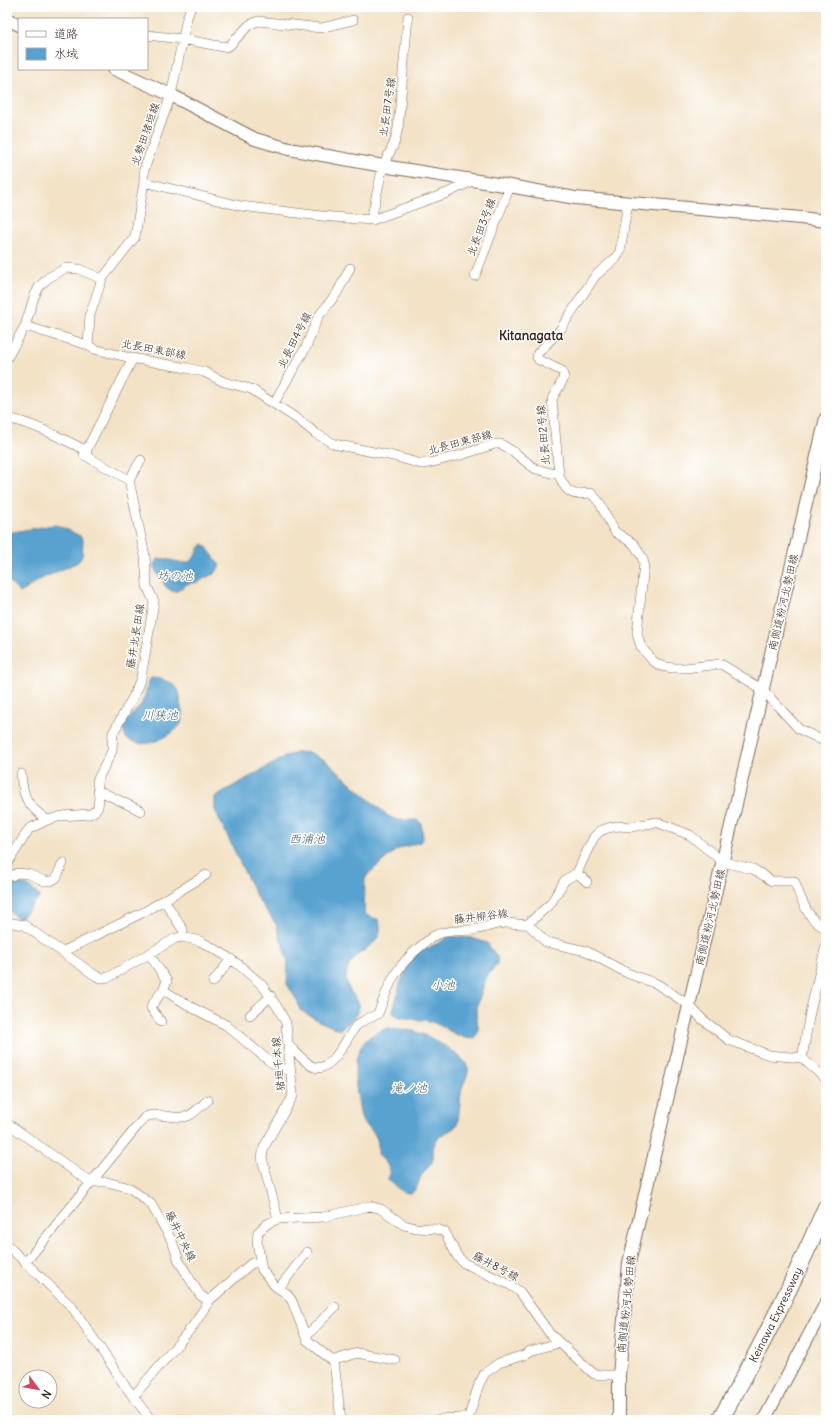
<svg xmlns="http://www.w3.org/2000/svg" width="833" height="1427" viewBox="0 0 833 1427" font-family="Delius,'Klee One',sans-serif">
	<rect width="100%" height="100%" fill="#fff"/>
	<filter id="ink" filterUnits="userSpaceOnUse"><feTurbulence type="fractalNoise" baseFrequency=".025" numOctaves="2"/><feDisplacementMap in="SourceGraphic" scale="8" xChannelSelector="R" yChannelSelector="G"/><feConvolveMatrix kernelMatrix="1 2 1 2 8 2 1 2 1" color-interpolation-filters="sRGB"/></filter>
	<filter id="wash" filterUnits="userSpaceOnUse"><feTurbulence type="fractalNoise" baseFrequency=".012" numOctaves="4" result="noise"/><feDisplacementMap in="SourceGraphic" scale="16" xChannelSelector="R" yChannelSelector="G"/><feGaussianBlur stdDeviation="0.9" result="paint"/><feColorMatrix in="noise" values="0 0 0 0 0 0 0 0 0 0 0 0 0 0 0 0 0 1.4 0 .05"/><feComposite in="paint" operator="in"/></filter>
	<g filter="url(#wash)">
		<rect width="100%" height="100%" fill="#f3e2c6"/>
		<path fill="#59a2d0" stroke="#4a6677" d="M 54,525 L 59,526 L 80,536 L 83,541 L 82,556 L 78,562 L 41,579 L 20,593 L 7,580 L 7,533 Z
			M 203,544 L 205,545 L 219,564 L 219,568 L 214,574 L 203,579 L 199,582 L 187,584 L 177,591 L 172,591 L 166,587 L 154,568 C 154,548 179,567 189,562 C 196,559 197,549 203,544 Z
			M 151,678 C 160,678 176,682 179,692 C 181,696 179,702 181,707 C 182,712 184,718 182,722 C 176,734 150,747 137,743 C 133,742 129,740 126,738 L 122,728 C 126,718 136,713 142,703 C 146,695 146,686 151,678 Z
			M 298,752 L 310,753 L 325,760 L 388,816 L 397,820 L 417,820 L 421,823 L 422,829 L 423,838 L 420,842 L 401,848 L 395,851 L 369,873 L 365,879 L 364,913 L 368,916 L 379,920 C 380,924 381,931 379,935 C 374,949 352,952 347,971 C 339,999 383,999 339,1030 L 319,1021 L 300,1010 L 298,1002 L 287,984 L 288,962 L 276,924 L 257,898 L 215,810 L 215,797 L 221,793 L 285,757 Z
			M 13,881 L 30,887 L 40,897 L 19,919 C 3,909 7,905 7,888 Z
			M 448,936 L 471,938 L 487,943 L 497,957 L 497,964 L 487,976 L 476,1008 L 476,1015 L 478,1026 L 478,1032 L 475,1038 C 463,1042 444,1026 432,1022 C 420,1018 403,1021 393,1013 L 393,1010 L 401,981 L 410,963 L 418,952 L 439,943 Z
			M 389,1028 C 400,1029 412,1030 422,1034 C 433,1038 466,1057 468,1068 C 469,1074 464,1082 462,1088 C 459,1100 460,1113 457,1125 C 452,1131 442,1133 437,1139 C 432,1145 434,1153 433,1160 C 431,1165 425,1170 422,1175 C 419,1179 418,1188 414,1191 C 407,1198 392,1184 388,1179 C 392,1165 385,1163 378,1154 C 379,1146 378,1137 372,1131 C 369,1127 364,1126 362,1120 C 360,1114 359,1106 358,1099 C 352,1068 352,1037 389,1028 Z"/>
	</g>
	<g filter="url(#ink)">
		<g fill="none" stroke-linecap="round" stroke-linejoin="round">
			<defs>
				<path id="street" d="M 147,35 L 182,39 L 224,47 L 229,46 L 249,25 L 258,21 L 321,28 L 353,20
					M 144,182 L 241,206 L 321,216 L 372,220 L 447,193 L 472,181
					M 371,220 L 383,166 L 394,144 L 398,128 L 408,17
					M 475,276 L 510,186
					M 102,279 L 90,315 L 88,345 L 94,349 L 131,358 L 187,368 L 204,372 L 224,382 L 251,389 L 299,420 L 315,433 L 334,444 L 393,456 L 421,464 L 429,463 L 461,455 L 495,444 L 501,444 L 514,452 L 530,465 L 536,469 L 559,475 C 562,483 568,494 577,494 C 582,494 586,493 591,493 L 599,502 L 615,532 L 634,544 L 642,557 L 644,563 L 637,634 L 641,647 L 653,661 L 661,666 L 672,668 L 685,668 L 721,664 L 762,689 L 799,729 L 826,742
					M 25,326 L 88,345
					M 7,358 L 25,326 L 34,297 L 39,287 L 48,278 L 66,268 L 79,269 L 102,279 L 135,237 L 144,182 L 144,170 L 171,95 L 187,18 L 191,7
					M 274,403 L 306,347 L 318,317 L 337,293 L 350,268
					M 7,418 C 35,424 61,438 87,451
					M 559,475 L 552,399 L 564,378 L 562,371 L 539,360 L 537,357 L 538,353 L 560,330 L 595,276 L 617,257 L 620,251 L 628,203
					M 129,480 L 141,460
					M 21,774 C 23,798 27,805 47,820
					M 98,790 L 141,811
					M 7,864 L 29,829 L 47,820 L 62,816 L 90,814 L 95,811 L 98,807 L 99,797 L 97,781 L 112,751 L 113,733 L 133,697 L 141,678 L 154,602 L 152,597 L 147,586 L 145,556 L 129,480 L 84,455 L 133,358
					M 577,873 L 587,882
					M 12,876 L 17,873 L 28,874 L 45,881 L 51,881 L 56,878 L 63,863
					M 164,900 L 183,930
					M 7,922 L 24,925 L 96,976 L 101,978 L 109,977 L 176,938 L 183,937 L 200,941 L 220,952 L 239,965 L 262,985 L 278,1008 L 286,1023 L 293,1096 L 264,1147 L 262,1158 L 278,1219 L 267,1224 L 258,1232 L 257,1242 L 262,1270 L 275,1286 L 287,1294 L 292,1301 L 307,1340 L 334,1362 L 341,1420
					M 528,924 L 551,903 L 565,880 L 577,873 L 587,851 L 594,837 L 600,831 L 608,828 L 618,826 L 631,827 L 656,822 L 690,835 L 723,862 L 753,869 L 772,881 L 794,881 C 801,898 808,922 826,928
					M 62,952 L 144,912 L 206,875
					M 149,954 L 167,981 L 163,990 L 152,1005 L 151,1008 L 161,1022
					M 213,982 L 231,959
					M 163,990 L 193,1008 L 226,1025 L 269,1061 L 281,1068 L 290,1071
					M 250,1015 L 271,996
					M 288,1045 C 294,1050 307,1065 314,1067 C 332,1073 346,1038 356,1026 C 361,1021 371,1017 378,1014 C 389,984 395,967 421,946 C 426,942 432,936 438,934 C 450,929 465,932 478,929 C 488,927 497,923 507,923 C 514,923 521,925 528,924 L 546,942 L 586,951 L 627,973 L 657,984 L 689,1005 L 702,1019 L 729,1040 L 769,1055 L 802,1058 L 826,1079
					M 802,1058 L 810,1012 L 826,945
					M 7,1123 L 90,1182 L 107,1182 L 130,1188 L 151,1204 L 172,1241 L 179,1261 L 191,1281 L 200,1295 L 209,1301 L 247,1267 L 252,1263 L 261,1263
					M 278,1219 L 323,1217 L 370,1206 L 381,1209 L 404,1225 L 416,1228 L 436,1229 L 445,1232 L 457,1256 L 464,1263 L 510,1285 L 520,1292 L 550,1334 L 594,1374 L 601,1375 L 619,1375
					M 7,1245 L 72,1307 L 113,1367 L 123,1383 L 151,1420
					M 25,1263 L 144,1118 C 156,1110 174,1121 188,1116 C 195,1113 202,1105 208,1100
					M 279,1288 L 307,1252
					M 306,1336 L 335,1307
					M 332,1361 L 357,1353 L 395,1360
					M 133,1397 L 193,1326 L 209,1301
					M 440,1420 C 450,1416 460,1421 469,1416 L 479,1384 L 485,1373 L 499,1363 L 524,1355 L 530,1351 L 559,1343"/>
				<path id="secondary" d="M 7,19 L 19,25
					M 114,69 L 171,95 L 255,139 L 289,149 L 383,166 L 510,186 L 575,198 L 801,218 L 826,221
					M 619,1420 L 619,1375 L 629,1263 L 826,418
					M 764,1420 L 826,1303"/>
				<g id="highway">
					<path id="s1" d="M 720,1420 C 759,1352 795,1279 826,1207"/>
				</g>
			</defs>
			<use href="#street" stroke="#7b6a59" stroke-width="10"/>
			<use href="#secondary" stroke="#7b6a59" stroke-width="14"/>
			<use href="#highway" stroke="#7b6a59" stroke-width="18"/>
			<use href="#street" stroke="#fff" stroke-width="9"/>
			<use href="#secondary" stroke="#fff" stroke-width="12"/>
			<use href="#highway" stroke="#fff" stroke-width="16"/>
		</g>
	</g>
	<g text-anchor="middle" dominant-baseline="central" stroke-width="3" stroke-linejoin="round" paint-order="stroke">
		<g font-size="11" fill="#3b2a1e" stroke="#fff">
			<text transform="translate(387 107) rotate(-82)">北長田7号線</text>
			<text transform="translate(145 134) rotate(-71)">北勢田猪垣線</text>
			<text transform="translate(481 227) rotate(-69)">北長田3号線</text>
			<text transform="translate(294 340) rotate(-63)">北長田4号線</text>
			<text transform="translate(154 349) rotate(11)">北長田東部線</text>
			<text transform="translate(543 435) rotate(-95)">北長田2号線</text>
			<text transform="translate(460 442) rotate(-15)">北長田東部線</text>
			<text transform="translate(783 602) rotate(-77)">南側道粉河北勢田線</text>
			<text transform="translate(135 636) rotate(-81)">藤井北長田線</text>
			<text transform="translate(481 916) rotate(-7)">藤井柳谷線</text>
			<text transform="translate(710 917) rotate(-77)">南側道粉河北勢田線</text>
			<text transform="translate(278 1064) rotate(-95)">猪垣千本線</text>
			<text transform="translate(181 1236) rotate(64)">藤井中央線</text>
			<text transform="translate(496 1266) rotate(28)">藤井8号線</text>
			<text transform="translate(626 1304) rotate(-84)">南側道粉河北勢田線</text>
			<text stroke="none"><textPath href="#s1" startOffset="119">Keinawa Expressway</textPath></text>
		</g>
		<g font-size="12" font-style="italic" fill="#48606e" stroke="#fff">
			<text x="175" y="575">坊の池</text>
			<text x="160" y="714">川狭池</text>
			<text x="307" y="838">西浦池</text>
			<text x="443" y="984">小池</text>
			<text x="409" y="1087">滝ノ池</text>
		</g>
		<g font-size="13" font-weight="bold" fill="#3b2a1e" stroke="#fff">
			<text x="531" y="335">Kitanagata</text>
		</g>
	</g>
	<rect width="833" height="1427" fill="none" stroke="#fff" stroke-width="24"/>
	<rect x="18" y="18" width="130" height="52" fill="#ffffff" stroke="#b1aaa5"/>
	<rect x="26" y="31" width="20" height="6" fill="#ffffff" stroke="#b1aaa5"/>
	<text x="54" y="38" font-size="12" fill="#3b2a1e">道路</text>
	<rect x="26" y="48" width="20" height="12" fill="#59a2d0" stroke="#b1aaa5"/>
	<text x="54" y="58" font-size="12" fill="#3b2a1e">水域</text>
	<g transform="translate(38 1389) rotate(122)"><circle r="19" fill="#ffffff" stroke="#b1aaa5"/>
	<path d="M0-3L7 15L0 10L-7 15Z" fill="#d1495b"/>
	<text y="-6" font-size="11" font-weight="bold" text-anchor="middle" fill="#3b2a1e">N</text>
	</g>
</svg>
